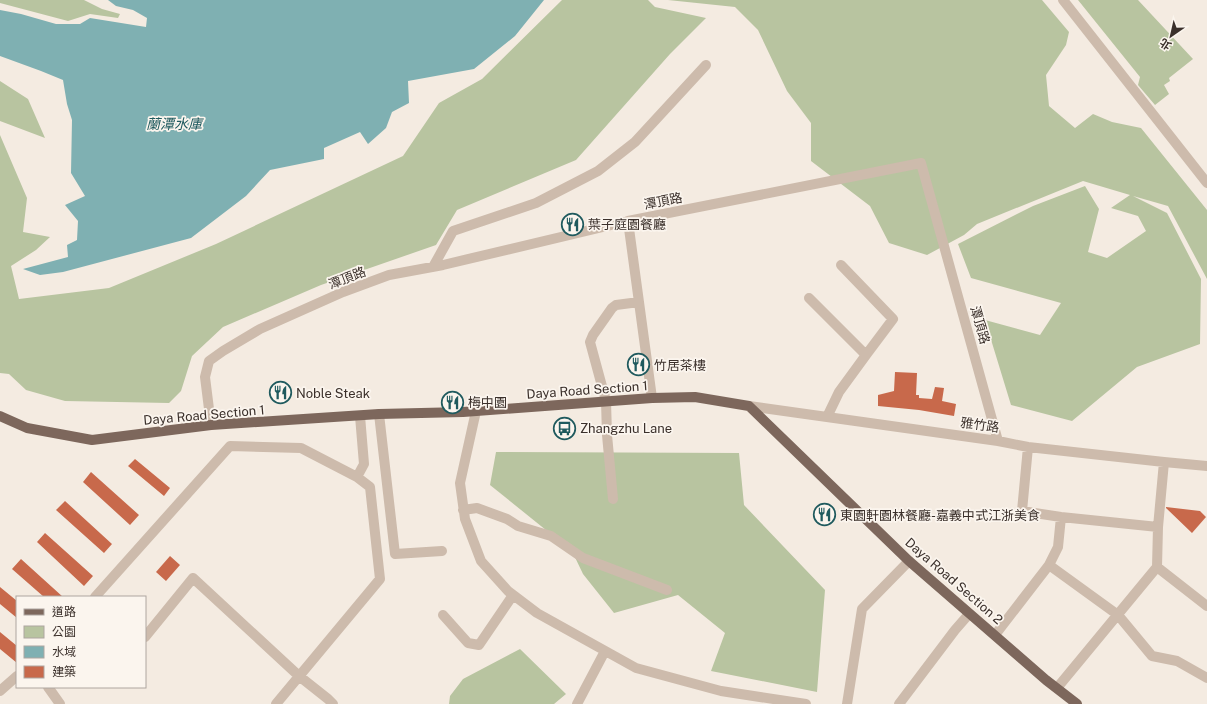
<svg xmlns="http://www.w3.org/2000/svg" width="1207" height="704" viewBox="0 0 1207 704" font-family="'Public Sans','Noto Sans TC',sans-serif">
	<rect width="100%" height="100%" fill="#f4ebe1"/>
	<path fill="#b8c4a0" d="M 0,0 L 84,0 L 102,9 L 120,14 L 118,18 L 90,14 L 68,21 L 0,3 Z
		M 562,0 L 648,0 L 655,7 L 706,18 L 670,54 L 576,160 L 457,210 L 436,245 L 321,285 L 223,327 L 192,356 L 181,391 L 169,403 L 65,401 L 26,390 L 9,374 L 0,373 L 0,135 L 27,198 L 23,232 L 50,237 L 36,250 L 11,266 L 19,299 L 109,288 L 216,244 L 403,156 L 439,103 L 482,79 Z
		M 668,0 L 1042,0 L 1069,32 L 1066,45 L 1046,75 L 1049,106 L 1075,128 L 1093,114 L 1112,122 L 1141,128 L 1207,210 L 1207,279 L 1168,206 L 1133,196 L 1167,213 L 1201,279 L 1200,344 L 1137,367 L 1072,421 L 1011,405 L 985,320 L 1040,335 L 1061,303 L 971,278 L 958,244 L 1033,206 L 1085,186 L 1099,209 L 1088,252 L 1107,258 L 1146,231 L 1138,216 L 1111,208 L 1130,195 L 1083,181 L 977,224 L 964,235 L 927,255 L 889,243 L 870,206 L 811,161 L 811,123 L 787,91 L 758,30 L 735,7 Z
		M 1078,0 L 1138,0 L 1193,59 L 1169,78 L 1170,81 L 1164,85 L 1169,94 L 1155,105 L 1138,85 L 1140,77 Z
		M 0,81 L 28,99 L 45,138 L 0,121 Z
		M 496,452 L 739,453 L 744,505 L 825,590 L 817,692 L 711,671 L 725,633 L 678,595 L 614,613 L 583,574 L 572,551 L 490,485 Z
		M 520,649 L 566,694 L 554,704 L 449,704 L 450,696 L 463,679 Z"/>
	<path fill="#7fb0b2" d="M 108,0 L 544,0 L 515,36 L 474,69 L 408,81 L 409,103 L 392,112 L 386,128 L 368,144 L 360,132 L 324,148 L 324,159 L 270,170 L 246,196 L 191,238 L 63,272 L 40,275 L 23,269 L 68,257 L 67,245 L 77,240 L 78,221 L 65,205 L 85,196 L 71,173 L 72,120 L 67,104 L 63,80 L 41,71 L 0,56 L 0,10 L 21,14 L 56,24 L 80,24 L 90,18 L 146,27 L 147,18 L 133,10 L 116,6 Z"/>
	<path fill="#c8694b" d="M 895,372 L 917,373 L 916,395 L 919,395 L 919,398 L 932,399 L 935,387 L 944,388 L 942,401 L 956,404 L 954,416 L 919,410 L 878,406 L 878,395 L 894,391 Z
		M 135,459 L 170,488 L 164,496 L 128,466 Z
		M 91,472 L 139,515 L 130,525 L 83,482 Z
		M 65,501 L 112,544 L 104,553 L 56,510 Z
		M 1166,507 L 1200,511 L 1206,517 L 1192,533 L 1166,508 Z
		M 45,533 L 93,576 L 84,586 L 37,542 Z
		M 170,556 L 180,565 L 166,581 L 156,572 Z
		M 21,559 L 63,597 L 44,597 L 12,569 Z
		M 0,587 L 17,601 L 17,618 L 0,604 Z
		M 0,632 L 17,646 L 17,663 L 0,649 Z"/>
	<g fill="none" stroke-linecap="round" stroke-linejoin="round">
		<path stroke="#cdbbac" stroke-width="10" d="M 1063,0 L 1207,183
			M 628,221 L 652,398
			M 841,265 L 893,319 L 866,355
			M 433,267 L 453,231 L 536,203 L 598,171 L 635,142 L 706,65
			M 809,298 L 866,355 L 839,392 L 827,417
			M 749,406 L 998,441 L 1028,447 L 1164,462 L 1207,466
			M 476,411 L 460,483 L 465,519 L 481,561 L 508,591 L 537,613 L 636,668 L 721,691 L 806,704
			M 379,414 L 395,554 L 442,551
			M 211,425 L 205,377 L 209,361 L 223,351 L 260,329 L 343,292 L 389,275 L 443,265 L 628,221 L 921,163 L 998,441
			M 1028,447 L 1022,511 L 1061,517 L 1158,527
			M 357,477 L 364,464 L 360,416
			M 613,499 L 607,435 L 606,401 L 590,342 L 593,335 L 612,308 L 616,305 L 639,302
			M 463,510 L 477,508 L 507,519 L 518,526 L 551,536 L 583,558 L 667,590
			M 1049,565 L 1118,615 L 1152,656 L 1177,661 L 1207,678
			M 1157,567 L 1207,606
			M 95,597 L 230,446 L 301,448 L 357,477 L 370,487 L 380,579 L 276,704
			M 443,615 L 468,643 L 479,645 L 513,595
			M 995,635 L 1049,565 L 1058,547 L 1061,517
			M 145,637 L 193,578 L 299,676 L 328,699 L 333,704
			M 48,687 L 60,704
			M 1057,688 L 1157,567 L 1158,527 L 1164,462
			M 0,691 L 17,676
			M 577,704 L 605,651
			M 847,704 L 862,609 L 909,561
			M 899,704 L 955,630 L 969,614"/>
		<path stroke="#7d675c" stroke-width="10" d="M 0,416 L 27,428 L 92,440 L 211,425 L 379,414 L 463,412 L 652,398 L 695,397 L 749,406 L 909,561 L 1046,680 L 1077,704"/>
	</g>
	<defs>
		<symbol id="restaurant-ring" viewBox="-11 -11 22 22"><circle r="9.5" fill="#fbf5ee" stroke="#1f5a5e" stroke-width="1.5"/><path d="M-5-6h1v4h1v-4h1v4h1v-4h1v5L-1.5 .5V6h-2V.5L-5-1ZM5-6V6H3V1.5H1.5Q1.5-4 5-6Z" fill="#1f5a5e"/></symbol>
		<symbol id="bus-ring" viewBox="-11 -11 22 22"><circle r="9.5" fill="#fbf5ee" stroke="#1f5a5e" stroke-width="1.5"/><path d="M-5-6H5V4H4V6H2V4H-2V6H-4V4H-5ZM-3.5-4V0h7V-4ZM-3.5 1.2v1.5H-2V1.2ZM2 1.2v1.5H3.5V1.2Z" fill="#1f5a5e"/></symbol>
	</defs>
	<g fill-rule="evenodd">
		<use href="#restaurant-ring" x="560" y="212" width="25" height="25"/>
		<use href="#restaurant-ring" x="626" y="352" width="25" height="25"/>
		<use href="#restaurant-ring" x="268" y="380" width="25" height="25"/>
		<use href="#restaurant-ring" x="440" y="390" width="25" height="25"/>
		<use href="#bus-ring" x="552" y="416" width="25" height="25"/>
		<use href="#restaurant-ring" x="812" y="502" width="25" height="25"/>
	</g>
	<g text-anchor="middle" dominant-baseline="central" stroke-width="3.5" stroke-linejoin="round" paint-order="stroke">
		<g font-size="13" fill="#3b302b" stroke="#fbf5ee">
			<text transform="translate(663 201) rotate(-11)">潭頂路</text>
			<text transform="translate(347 278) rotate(-21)">潭頂路</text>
			<text transform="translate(980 325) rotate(74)">潭頂路</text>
			<text transform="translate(587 390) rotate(-4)">Daya Road Section 1</text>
			<text transform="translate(204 415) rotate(-5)">Daya Road Section 1</text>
			<text transform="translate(980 425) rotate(8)">雅竹路</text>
			<text transform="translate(954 581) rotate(41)">Daya Road Section 2</text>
		</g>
		<g font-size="13" fill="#3b302b" stroke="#fbf5ee" text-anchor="start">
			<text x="588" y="224">葉子庭園餐廳</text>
			<text x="654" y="365">竹居茶樓</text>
			<text x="296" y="393">Noble Steak</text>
			<text x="468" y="402">梅中園</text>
			<text x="580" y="428">Zhangzhu Lane</text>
			<text x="840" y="515">東園軒園林餐廳-嘉義中式江浙美食</text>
		</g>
		<g font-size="14" font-style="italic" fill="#1f5a5e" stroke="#fbf5ee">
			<text x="174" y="124">蘭潭水庫</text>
		</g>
	</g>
	<rect x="16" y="596" width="130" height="92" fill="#fbf5ee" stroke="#aea6a0"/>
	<rect x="24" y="609" width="20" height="6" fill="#7d675c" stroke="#aea6a0"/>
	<text x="52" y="616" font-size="12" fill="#3b302b">道路</text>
	<rect x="24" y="626" width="20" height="12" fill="#b8c4a0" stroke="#aea6a0"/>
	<text x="52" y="636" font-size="12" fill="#3b302b">公園</text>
	<rect x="24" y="646" width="20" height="12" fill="#7fb0b2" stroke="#aea6a0"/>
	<text x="52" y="656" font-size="12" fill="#3b302b">水域</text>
	<rect x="24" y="666" width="20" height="12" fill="#c8694b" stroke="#aea6a0"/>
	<text x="52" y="676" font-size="12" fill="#3b302b">建築</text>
	<g transform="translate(1171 36) rotate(214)" stroke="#fbf5ee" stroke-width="3" paint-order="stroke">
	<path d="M0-3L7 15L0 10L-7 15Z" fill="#3b302b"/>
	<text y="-6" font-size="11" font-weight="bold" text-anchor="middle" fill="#3b302b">北</text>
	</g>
</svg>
